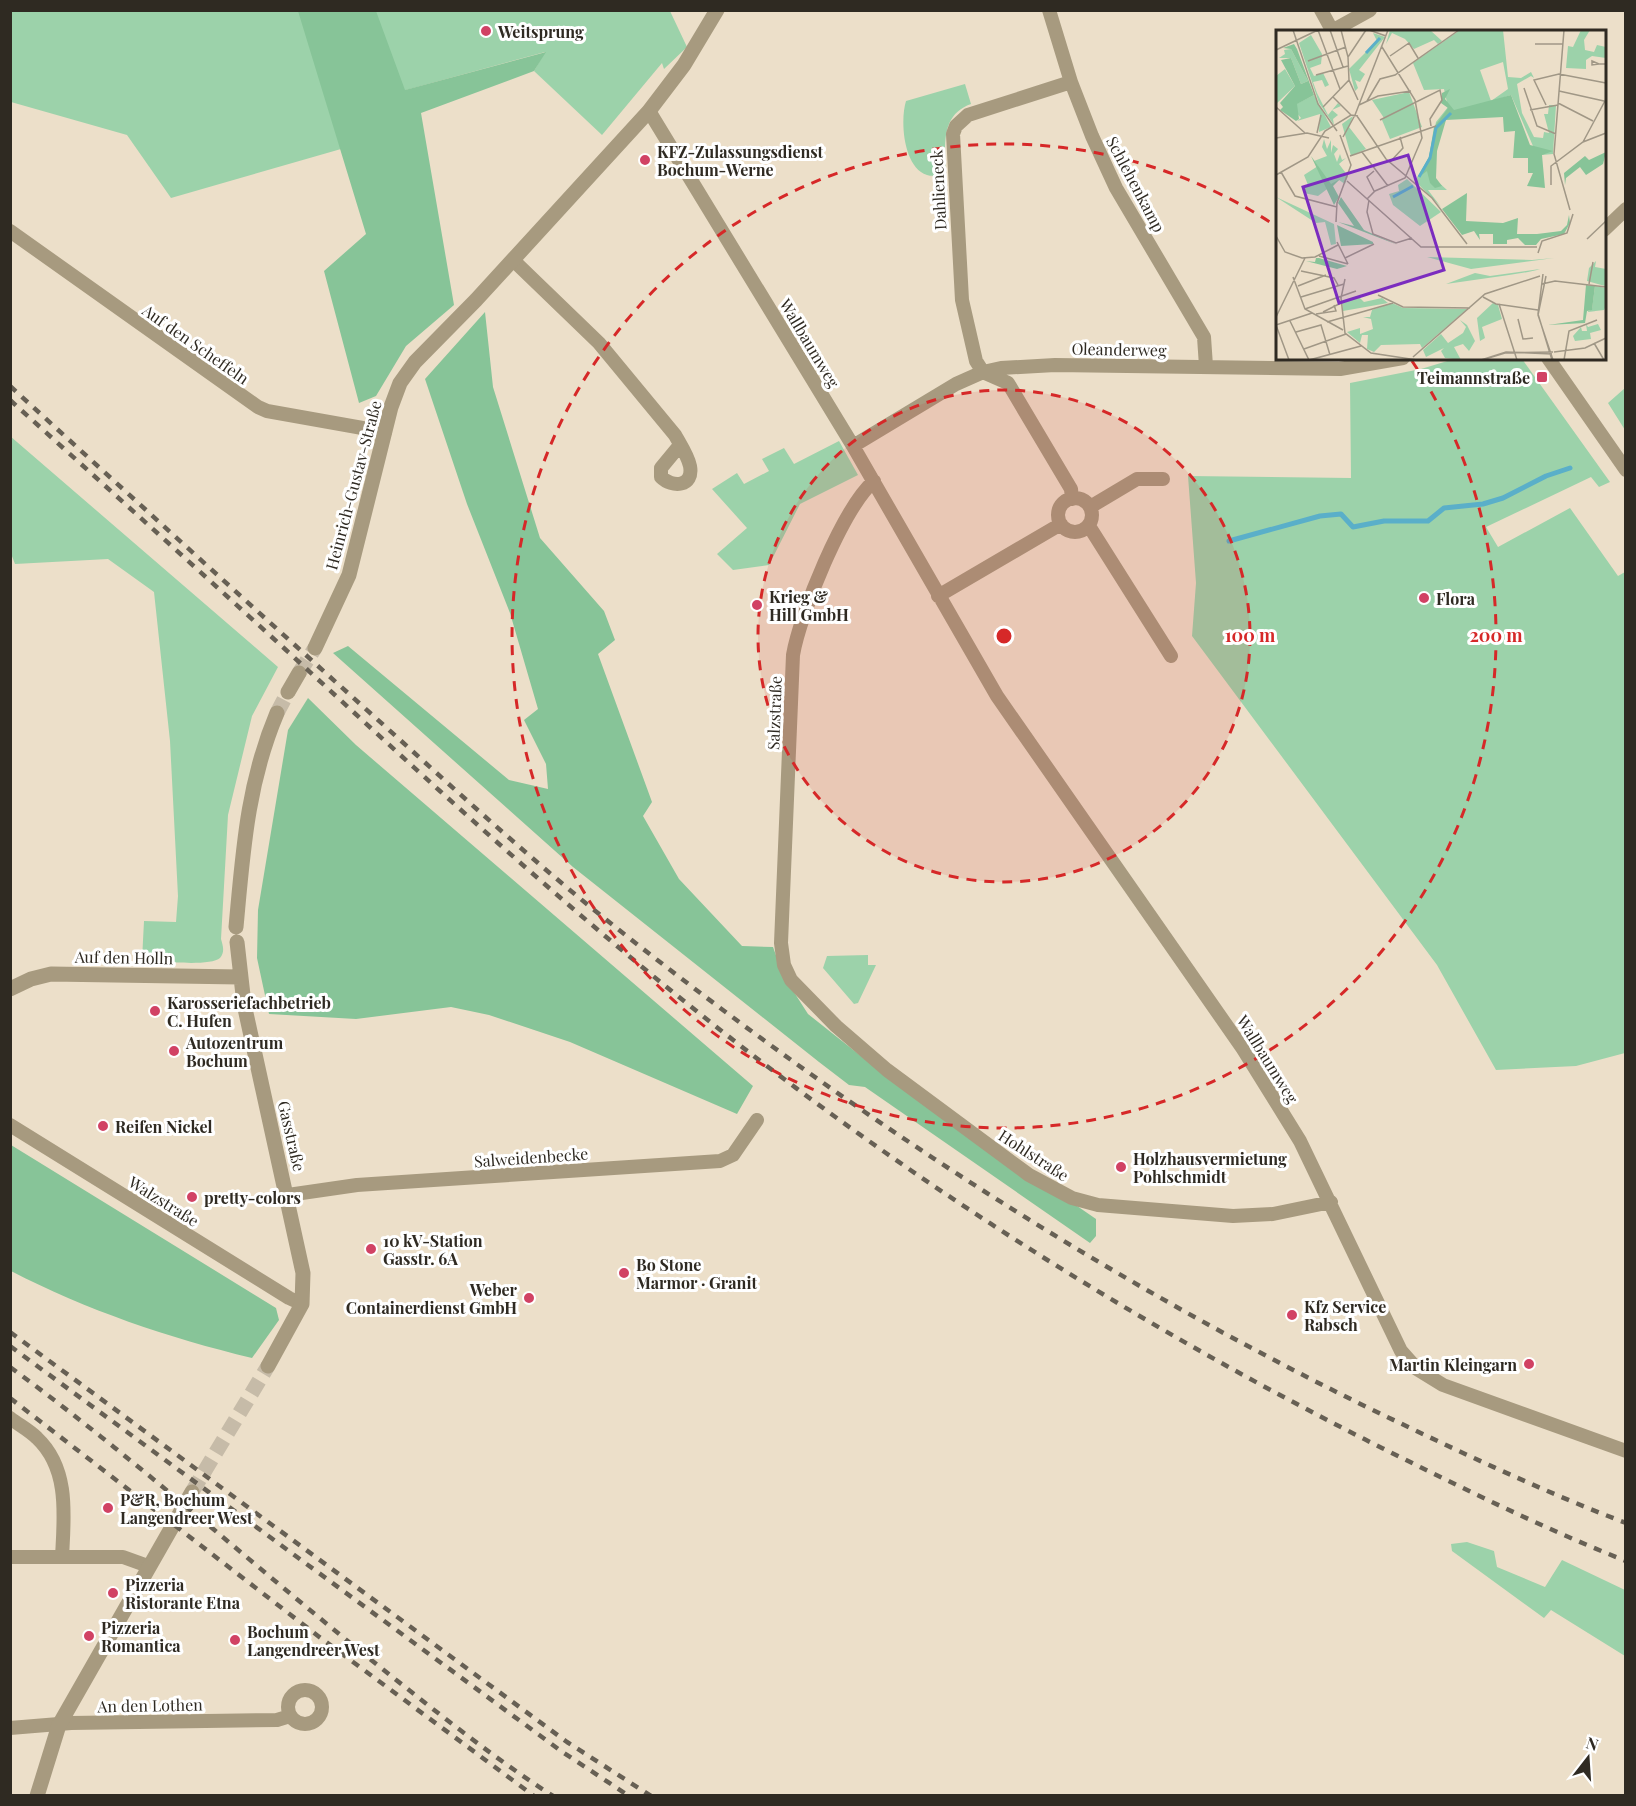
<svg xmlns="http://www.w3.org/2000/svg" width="1636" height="1806" viewBox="0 0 1636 1806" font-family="'Playfair Display',serif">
	<rect width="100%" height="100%" fill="#ecdfc9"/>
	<path fill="#9cd2aa" d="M 10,11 L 670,11 L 687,47 L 664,69 L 662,63 L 602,135 L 534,71 L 545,52 L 406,90 L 331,114 L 341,149 L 171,198 L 127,135 L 11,102 Z
		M 965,84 L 971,104 C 940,115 945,146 946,174 C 940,175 933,177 927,175 C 903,167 900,120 906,101 Z
		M 1454,359 L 1522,359 L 1610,482 L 1599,487 L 1591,477 L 1486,527 L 1498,547 L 1570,508 L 1618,576 L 1625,572 L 1625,1053 L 1576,1066 L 1496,1070 L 1437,965 L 1192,636 L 1196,583 L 1188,476 L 1351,478 L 1350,383 L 1421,369 Z
		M 1625,388 L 1625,430 L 1608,403 Z
		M 10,436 L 278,667 L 252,716 L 228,815 L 221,939 C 223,946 225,952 220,958 C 210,967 157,961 142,960 L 144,921 L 176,922 L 178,896 L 170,741 L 154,592 L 108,559 L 15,564 L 10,551 Z
		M 839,441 L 858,475 L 800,504 L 769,565 L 733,570 L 717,554 L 747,528 L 712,489 L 737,473 L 744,484 L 769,471 L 762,459 L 784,448 L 794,464 Z
		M 868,955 L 868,965 L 876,965 L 858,1003 L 854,1004 L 823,968 L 827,956 Z
		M 1467,1542 L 1494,1551 L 1497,1567 L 1545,1587 L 1562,1560 L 1625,1590 L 1625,1656 L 1551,1610 L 1544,1618 L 1452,1551 L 1451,1544 Z"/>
	<path fill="#87c498" d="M 298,11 L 376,11 L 405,90 L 546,52 L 534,71 L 421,113 L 454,305 L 406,346 L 376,396 L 359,403 L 324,271 L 366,234 Z
		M 485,312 L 493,387 L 540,538 L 604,611 L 615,640 L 598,654 L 652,802 L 643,816 L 679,879 L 742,946 L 773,947 L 783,975 L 808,1014 L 871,1064 L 1096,1219 L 1096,1236 L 1090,1243 L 865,1087 L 849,1085 L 819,1062 L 573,867 L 333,653 L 348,646 L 509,780 L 548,789 L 546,764 L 524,720 L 538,709 L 510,613 L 467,504 L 425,379 Z
		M 308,698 L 356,745 L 753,1086 L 737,1114 L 570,1042 L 489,1015 L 451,1007 L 356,1019 L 269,1014 L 257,958 L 258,910 L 288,730 Z
		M 11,1145 L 276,1308 L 279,1320 L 252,1358 C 169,1338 86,1310 11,1271 Z"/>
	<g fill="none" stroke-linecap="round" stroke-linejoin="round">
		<path stroke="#5aafc9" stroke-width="5" d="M 1229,541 L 1320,516 L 1341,514 L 1353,527 L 1384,521 L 1428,521 L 1444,508 L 1483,504 L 1503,498 L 1546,476 L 1570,468"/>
		<path stroke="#c6bba8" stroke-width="15" stroke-dasharray="15 8" stroke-linecap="butt" d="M 299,673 L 315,648
			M 277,713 L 288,692
			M 192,1492 L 268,1366"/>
		<path stroke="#a79a7f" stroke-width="14" d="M 1049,10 L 1071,82 L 1092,136 L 1116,188 L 1204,337 L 1206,366
			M 1321,10 L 1333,32
			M 1332,31 L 1370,10
			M 649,111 L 853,446 L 997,696 L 1243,1049 L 1300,1141 L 1401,1351 L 1417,1369 L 1443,1385 L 1626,1451
			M 1604,230 L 1626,209
			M 10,231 L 258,407 L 267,411 L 385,432
			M 513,260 L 599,343 L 675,435 C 680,444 688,456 690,466 C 694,487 672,488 661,477 L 661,468 L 680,445
			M 1548,358 L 1626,470
			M 983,372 L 976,361 L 962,300 L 953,134 L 956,126 L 968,115 L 1071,82
			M 983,372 L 1008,383 L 1071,489 L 1072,499
			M 853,446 L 956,384 L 983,372 L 1001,368 L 1055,365 L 1340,369 L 1403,358
			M 874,481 C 843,508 800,614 793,655 L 781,943 L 784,965 L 791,980 L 836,1026 L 887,1070 L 1029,1175 L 1072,1198 L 1098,1205 L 1233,1216 L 1273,1214 L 1331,1202
			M1058 515a17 17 0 1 1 34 0a17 17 0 1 1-34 0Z
			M 1090,507 L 1137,479 L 1163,479
			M 1089,526 L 1171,656
			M 938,596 L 1061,524
			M 10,1125 L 289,1298 L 302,1304
			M 288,1195 L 357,1185 L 720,1161 L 733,1155 L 757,1120
			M 10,1418 C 19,1425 29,1430 37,1438 C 70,1469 64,1517 62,1557
			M 10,1557 L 123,1557 L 148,1566
			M288 1707a17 17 0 1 1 34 0a17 17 0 1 1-34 0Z
			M 10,1728 L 71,1723 L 277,1720 L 290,1716"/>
		<path stroke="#a79a7f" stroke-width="15" d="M 315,648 L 349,575 L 391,407 L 400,383 L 415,362 L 476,300 L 649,111 L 684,65 L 717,10
			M 288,692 L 299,673
			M 236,927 C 243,852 247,784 277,713
			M 237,942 L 244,1004 L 303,1273 L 302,1304 L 268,1366
			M 10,989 L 31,979 L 51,974 L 240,977
			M 37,1796 L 59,1725 L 192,1492"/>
		<path stroke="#676054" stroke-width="4.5" stroke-dasharray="8 8" stroke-linecap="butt" d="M 10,386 C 136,501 261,615 388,729 C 462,796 536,864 614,926 C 852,1115 1105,1280 1379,1413 C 1460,1452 1542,1491 1626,1523
			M 10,400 C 102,483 194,566 286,650 C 424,777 562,905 709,1021 C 914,1184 1137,1324 1370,1442 C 1454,1484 1538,1526 1626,1561
			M 10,1332 L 567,1742 L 651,1796
			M 10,1346 L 561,1751 L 629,1796
			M 10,1367 C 140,1462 259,1571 385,1671 C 439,1714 494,1758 553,1796
			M 10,1398 L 318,1636 L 534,1796"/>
	</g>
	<circle cx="1004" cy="636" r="246" fill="#d62828" fill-opacity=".12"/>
	<g fill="none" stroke="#d62828" stroke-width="3" stroke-dasharray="10 8">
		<circle cx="1004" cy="636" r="246"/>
		<path d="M1412 361A492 492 0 1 1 1276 226"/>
	</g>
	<g fill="#d14264" stroke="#fff" stroke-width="2">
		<circle cx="486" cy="31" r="6"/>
		<circle cx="645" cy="160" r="6"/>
		<rect x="1536" y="371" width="12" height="12" rx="3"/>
		<circle cx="1424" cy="598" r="6"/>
		<circle cx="757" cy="605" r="6"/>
		<circle cx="155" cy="1011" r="6"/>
		<circle cx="174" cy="1051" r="6"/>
		<circle cx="103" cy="1126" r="6"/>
		<circle cx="1121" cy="1167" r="6"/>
		<circle cx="192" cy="1197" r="6"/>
		<circle cx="371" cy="1249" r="6"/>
		<circle cx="624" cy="1273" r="6"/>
		<circle cx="529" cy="1298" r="6"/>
		<circle cx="1292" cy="1315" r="6"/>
		<circle cx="1529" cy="1364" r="6"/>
		<circle cx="108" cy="1508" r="6"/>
		<circle cx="113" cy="1593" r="6"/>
		<circle cx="89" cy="1636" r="6"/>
		<circle cx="235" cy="1640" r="6"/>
	</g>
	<g text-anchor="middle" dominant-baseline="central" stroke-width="6" stroke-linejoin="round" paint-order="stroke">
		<g font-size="16" font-weight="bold" fill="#2f2a22" stroke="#fff" text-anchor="start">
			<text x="498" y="31">Weitsprung</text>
			<text x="657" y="151">KFZ-Zulassungsdienst<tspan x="657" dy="18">Bochum-Werne</tspan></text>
			<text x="1530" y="377" text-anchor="end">Teimannstraße</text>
			<text x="769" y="596">Krieg &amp;<tspan x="769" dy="18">Hill GmbH</tspan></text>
			<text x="1436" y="598">Flora</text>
			<text x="167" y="1002">Karosseriefachbetrieb<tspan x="167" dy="18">C. Hufen</tspan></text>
			<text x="186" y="1042">Autozentrum<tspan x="186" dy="18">Bochum</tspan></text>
			<text x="115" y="1126">Reifen Nickel</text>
			<text x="1133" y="1158">Holzhausvermietung<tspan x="1133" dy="18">Pohlschmidt</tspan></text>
			<text x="204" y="1197">pretty-colors</text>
			<text x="383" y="1240">10 kV-Station<tspan x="383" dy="18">Gasstr. 6A</tspan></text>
			<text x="636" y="1264">Bo Stone<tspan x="636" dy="18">Marmor · Granit</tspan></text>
			<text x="517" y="1289" text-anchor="end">Weber<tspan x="517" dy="18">Containerdienst GmbH</tspan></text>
			<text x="1304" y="1306">Kfz Service<tspan x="1304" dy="18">Rabsch</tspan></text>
			<text x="1517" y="1364" text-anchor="end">Martin Kleingarn</text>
			<text x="120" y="1499">P&amp;R, Bochum<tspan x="120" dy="18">Langendreer West</tspan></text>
			<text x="125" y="1584">Pizzeria<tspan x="125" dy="18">Ristorante Etna</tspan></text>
			<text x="101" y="1627">Pizzeria<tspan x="101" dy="18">Romantica</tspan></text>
			<text x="247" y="1631">Bochum<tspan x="247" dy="18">Langendreer West</tspan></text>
		</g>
		<g font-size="16" fill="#2f2a22" stroke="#fff">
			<text transform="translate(1136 184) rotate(62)">Schlehenkamp</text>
			<text transform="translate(938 190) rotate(-93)">Dahlieneck</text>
			<text transform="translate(810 343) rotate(59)">Wallbaumweg</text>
			<text transform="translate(196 344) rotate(35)">Auf den Scheffeln</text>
			<text transform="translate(1119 349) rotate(1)">Oleanderweg</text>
			<text transform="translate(353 485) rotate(-75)">Heinrich-Gustav-Straße</text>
			<text transform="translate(774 713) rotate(-88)">Salzstraße</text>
			<text transform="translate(124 957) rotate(1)">Auf den Holln</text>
			<text transform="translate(1268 1059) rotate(58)">Wallbaumweg</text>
			<text transform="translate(292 1136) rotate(77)">Gasstraße</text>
			<text transform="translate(1034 1155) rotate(33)">Hohlstraße</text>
			<text transform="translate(531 1157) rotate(-4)">Salweidenbecke</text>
			<text transform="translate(164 1201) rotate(32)">Walzstraße</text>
			<text transform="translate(150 1705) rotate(-1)">An den Lothen</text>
		</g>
	</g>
	<g transform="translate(1276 30)">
		<rect width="330" height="330" fill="#ecdfc9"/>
		<path d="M 114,0 L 154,0 L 166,11 L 162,14 L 158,10 L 138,19 L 129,9 L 116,3 L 110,14 ZM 184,0 L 227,0 L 232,47 L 245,48 L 255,42 L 258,48 L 255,46 L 241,54 L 246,83 L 258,107 L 267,108 L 268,102 L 273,103 L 268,84 L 272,84 L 273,75 L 280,75 L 277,124 L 266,125 L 266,132 L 260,123 L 235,65 L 173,85 L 162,100 L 159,120 L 160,150 L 171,160 L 152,160 L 165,177 L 139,151 L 153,127 L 160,92 L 172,77 L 168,59 L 148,60 L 137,33 ZM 227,32 L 232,59 L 215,71 L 204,40 ZM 305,0 L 314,0 L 308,10 L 309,20 L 318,22 L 321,15 L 330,17 L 330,28 L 316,26 L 310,30 L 310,39 L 290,38 L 292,16 L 297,17 ZM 97,3 L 109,7 L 83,40 L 89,44 L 84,52 L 79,50 L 82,58 L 79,61 L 73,39 L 101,11 ZM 35,5 L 46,24 L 45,34 L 34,38 L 38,46 L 47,43 L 53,55 L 49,57 L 46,50 L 37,52 L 41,63 L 52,85 L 62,73 L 65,76 L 56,80 L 62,85 L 57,89 L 58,95 L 43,73 L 23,13 ZM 15,19 L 32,51 L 25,54 L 15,28 L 3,28 L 9,24 L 8,20 ZM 9,39 L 19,56 L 0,74 L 0,46 ZM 133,62 L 146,97 L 114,109 L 106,90 L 108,88 L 96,70 ZM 38,65 L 55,97 L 43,102 L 44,84 L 21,91 L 25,88 L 19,81 L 20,74 ZM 77,86 L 73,97 L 90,119 L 75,126 L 66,94 ZM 48,109 L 51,119 L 55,110 L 55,123 L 57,115 L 62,119 L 58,124 L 61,132 L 64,124 L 66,130 L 70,128 L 63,134 L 72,146 L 69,154 L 63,150 L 42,166 L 28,163 L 26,158 L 32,155 L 28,145 L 42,136 L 38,131 L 51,126 L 46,117 ZM 131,149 L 165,182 L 144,196 L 117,175 L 113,164 L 123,161 L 122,155 ZM 0,167 L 58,194 L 60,214 L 55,215 L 49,192 L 40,193 ZM 151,227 L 256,230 L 278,228 L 195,239 ZM 320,231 L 319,237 L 330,239 L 329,256 L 311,251 L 313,238 ZM 264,239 L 261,240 L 252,242 L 233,245 L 170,254 L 199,243 L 214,246 ZM 319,256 L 330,258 L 330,276 L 328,280 L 311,282 L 316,279 ZM 82,266 L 88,272 L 106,268 L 112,273 L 67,281 L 66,271 ZM 116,273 L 127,278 L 191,279 L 146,318 L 144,314 L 105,315 L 98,322 L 91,319 L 92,305 L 86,305 L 84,313 L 71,302 L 84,298 L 84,304 L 97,299 L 95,289 L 87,287 L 94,287 L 96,280 ZM 217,273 L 222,275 L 226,289 L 206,297 L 209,308 L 204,311 L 201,288 ZM 184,290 L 191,295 L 199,311 L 193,321 L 187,314 L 178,317 L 185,330 L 169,328 L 165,321 L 168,318 L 150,327 L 147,320 L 165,304 L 172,313 L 187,303 L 190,297 ZM 310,294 L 312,297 L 322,294 L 325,300 L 314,303 L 315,309 L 299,311 L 297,306 L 305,297 L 306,301 L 311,301 Z" fill="#9cd2aa" fill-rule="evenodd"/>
		<path d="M 18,14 L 21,19 L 38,65 L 21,74 L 23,89 L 20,91 L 4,80 L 7,77 L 4,73 L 19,56 L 5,30 L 15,28 L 25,54 L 32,51 L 15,19 L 7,18 ZM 174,59 L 169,69 L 178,80 L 235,65 L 254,115 L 277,121 L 266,125 L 269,158 L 251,156 L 257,143 L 252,143 L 252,128 L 237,128 L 239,101 L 228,102 L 227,87 L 170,90 L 161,121 L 160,148 L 166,156 L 159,158 L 154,153 L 151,141 L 143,147 L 153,127 L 158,97 L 172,78 L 165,73 L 166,63 ZM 330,122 L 327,134 L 310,145 L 304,137 L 290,148 L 289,155 L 288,143 L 309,126 L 313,130 ZM 35,126 L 55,154 L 64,149 L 57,156 L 63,167 L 58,175 ZM 191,163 L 190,191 L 227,193 L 242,188 L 241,204 L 261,204 L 285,201 L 291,195 L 293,185 L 294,193 L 288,204 L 265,209 L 260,215 L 249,215 L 242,208 L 231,210 L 231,214 L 217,214 L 217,204 L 203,204 L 204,210 L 198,201 L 186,205 L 166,179 ZM 65,167 L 88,200 L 122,215 L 62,192 L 78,196 L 62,173 ZM 61,195 L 97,212 L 97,214 L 65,216 ZM 40,228 L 43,228 L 71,236 L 61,239 L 30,231 L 39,232 ZM 310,255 L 319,256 L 316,280 L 311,281 L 309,293 L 272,295 L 307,290 Z" fill="#87c498"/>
		<path fill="none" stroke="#5aafc9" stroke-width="3" d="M 90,23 L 104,8M 143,147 L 154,128 L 160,98 L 175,83M 117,167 L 137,156"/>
		<path fill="none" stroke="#a09786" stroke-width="1.5" d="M 17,0 L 42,74 L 61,101M 42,0 L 64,59M 54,0 L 67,37M 65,0 L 72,27 L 73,50 L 82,70M 93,0 L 110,6M 288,0 L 278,124 L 294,180M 259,14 L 287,14M 0,20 L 42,0M 114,26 L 133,13 L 142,28M 72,27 L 90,0M 32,31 L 70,17M 323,34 L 316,31 L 316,35 L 323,34 L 330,34M 40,45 L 72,36M 248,58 L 261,96 L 280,104M 283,61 L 328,71M 57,67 L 75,85M 91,71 L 104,49 L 119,45 L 183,0M 282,73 L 317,91M 83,75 L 102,66 L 135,61M 270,75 L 258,50 L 283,44 L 330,53M 0,77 L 29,103M 47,77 L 73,50M 254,80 L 282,75M 79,85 L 112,0M 81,86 L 110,129 L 156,168 L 191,214M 104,90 L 164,60 L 166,70 L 154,89 L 155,96M 41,103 L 45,85M 67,107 L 79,85M 0,108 L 31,103 L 53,108M 307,112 L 330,69M 86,122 L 112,156M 74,126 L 160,96M 114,132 L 127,118 L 124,107M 98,141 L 91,147 L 98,161M 5,142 L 19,166 L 61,177M 0,145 L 32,127 L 49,101 L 75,85 L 82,86M 71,151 L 145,217 L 261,217M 275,155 L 275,136 L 307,112 L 330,103M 91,169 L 99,161 L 129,148 L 146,108 L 139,70 L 106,17M 93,170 L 91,182 L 97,204 L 120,213 L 136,208M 60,192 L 61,173 L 75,135 L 64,105M 0,206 L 9,222 L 26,228 L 39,227 L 62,215M 311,209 L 330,191M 61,212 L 72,234M 262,223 L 266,211 L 291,203 L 297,184M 43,226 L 72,234M 69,228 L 98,214M 25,241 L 58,248 L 62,255M 267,244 L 262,284 L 276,330M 270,246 L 262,285 L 277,330M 17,247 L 29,279 L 67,300M 69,249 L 65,268 L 69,303 L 95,323 L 141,330M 266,254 L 279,251 L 330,257M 313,254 L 317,232M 22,256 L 50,245M 102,265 L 127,277 L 194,278M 25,267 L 68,254M 207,267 L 220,274 L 262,280M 223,274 L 241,330M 29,279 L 80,261M 47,282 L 65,273M 40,284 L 60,281 L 58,275M 0,287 L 29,228M 242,289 L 247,309 L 257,308M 14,291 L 33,330 L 85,316M 51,292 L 117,273M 0,295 L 36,283M 0,295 L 13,330M 20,302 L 45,295 L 54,325M 318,313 L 328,330M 28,319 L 70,304M 278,322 L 309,318 L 330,308M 137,327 L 209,264 L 264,246M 205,330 L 230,322 L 276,324M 206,330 L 229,323 L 277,322M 288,330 L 293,301 L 321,290"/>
		<path fill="#7b2cbf" fill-opacity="0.15" stroke="#7b2cbf" stroke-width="3" d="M 132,125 L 168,240 L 63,273 L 27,157 Z"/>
		<rect width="330" height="330" fill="none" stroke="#2f2a22" stroke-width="3"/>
	</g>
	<circle cx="1004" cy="636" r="9" fill="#d62828" stroke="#fff" stroke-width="3"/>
	<g font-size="18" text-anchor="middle" font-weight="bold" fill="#d62828" stroke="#fff" stroke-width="6" stroke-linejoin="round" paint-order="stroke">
		<text x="1250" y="642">100 m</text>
		<text x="1496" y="642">200 m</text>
	</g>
	<rect width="1636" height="1806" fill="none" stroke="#2f2a22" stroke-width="24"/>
	<g transform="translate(1588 1758) rotate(17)" stroke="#ffffff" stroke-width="4.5" paint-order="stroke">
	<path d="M0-4.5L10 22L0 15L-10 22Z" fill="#2f2a22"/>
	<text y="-9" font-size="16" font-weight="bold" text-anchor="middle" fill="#2f2a22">N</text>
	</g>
</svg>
